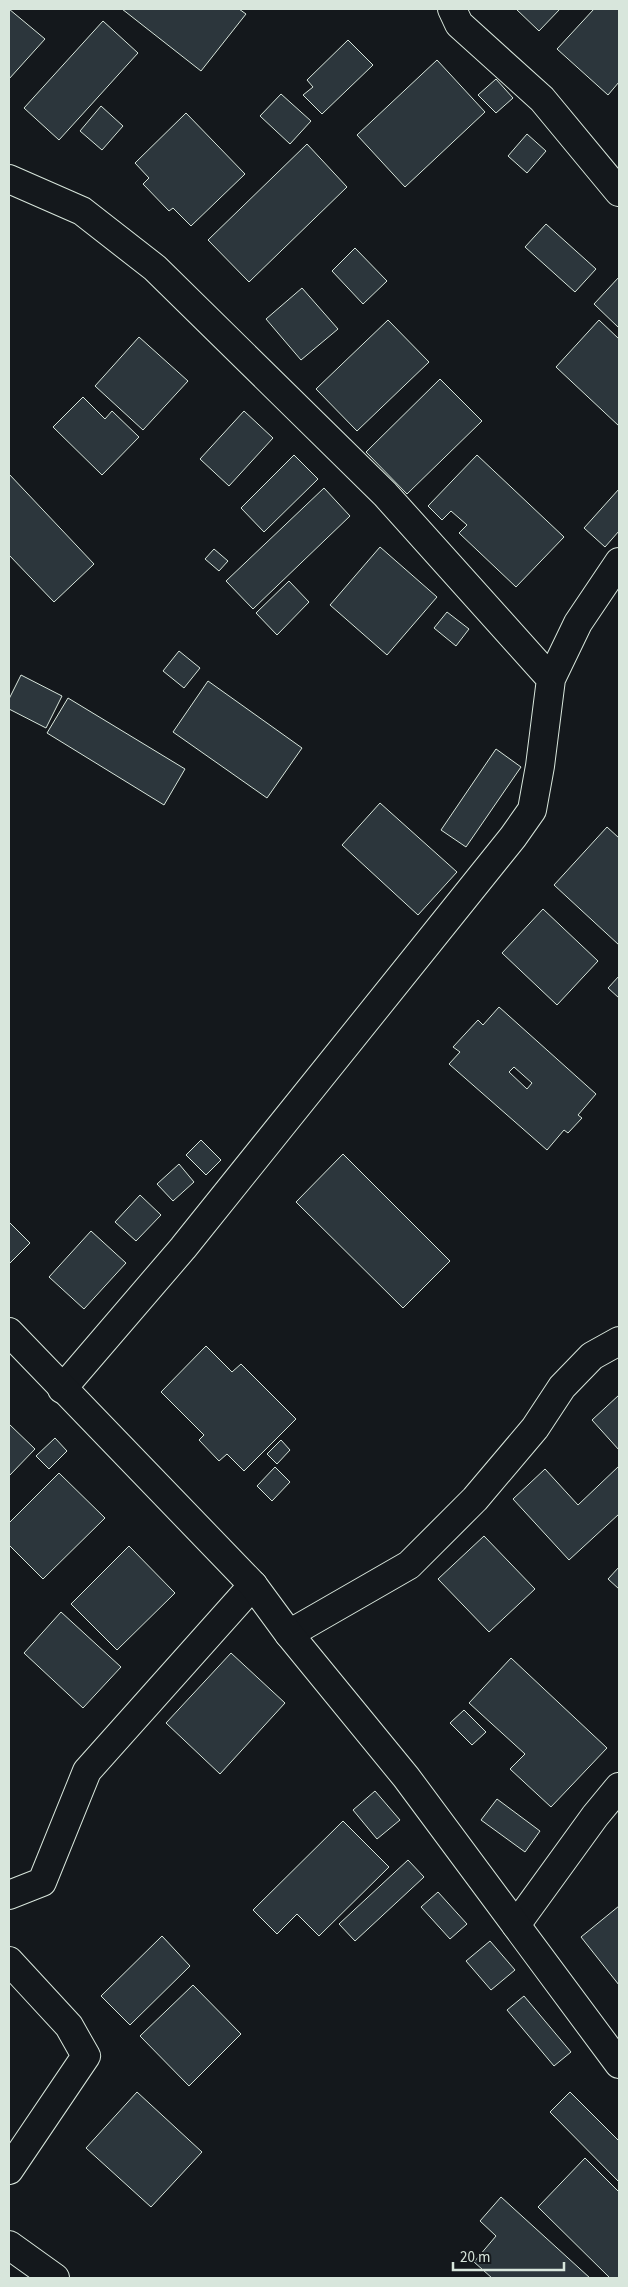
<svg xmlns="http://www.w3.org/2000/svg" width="628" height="2287" viewBox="0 0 628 2287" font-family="'Source Sans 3',sans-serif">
	<rect width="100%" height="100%" fill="#14181c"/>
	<path fill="#2c363c" stroke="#d8e6dc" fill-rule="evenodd" d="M 9,9 L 45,39 L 9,79 Z
		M 122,9 L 239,9 L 246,14 L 201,71 Z
		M 516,9 L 560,9 L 539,31 Z
		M 594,9 L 619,9 L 619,82 L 608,95 L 557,49 Z
		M 103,21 L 138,53 L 59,140 L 24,108 Z
		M 348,40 L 373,65 L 322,114 L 303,95 L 313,87 L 307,80 Z
		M 437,60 L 485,112 L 405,187 L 357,135 Z
		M 496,79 L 513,98 L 496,113 L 478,95 Z
		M 281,94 L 311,121 L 290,144 L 260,116 Z
		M 101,106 L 123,126 L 102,150 L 80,131 Z
		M 186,113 L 245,174 L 191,226 L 173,208 L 169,211 L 143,184 L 149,178 L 135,163 Z
		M 527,134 L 546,151 L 527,173 L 508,156 Z
		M 307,144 L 347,187 L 249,282 L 208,240 Z
		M 546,224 L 596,269 L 575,292 L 525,247 Z
		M 355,248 L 387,281 L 363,304 L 332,271 Z
		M 619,277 L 619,328 L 594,304 Z
		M 302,288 L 338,329 L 301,360 L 266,319 Z
		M 388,320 L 429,362 L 357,431 L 316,389 Z
		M 599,320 L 619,339 L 619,426 L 556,367 Z
		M 139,337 L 188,381 L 143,430 L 95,386 Z
		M 440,379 L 482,421 L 407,494 L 366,452 Z
		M 83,397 L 105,419 L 112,411 L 139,437 L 102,475 L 53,427 Z
		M 244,411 L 273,438 L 229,486 L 200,459 Z
		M 294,455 L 318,479 L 264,532 L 241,508 Z
		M 477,455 L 564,537 L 516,587 L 459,533 L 467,525 L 451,511 L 442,520 L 428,506 Z
		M 9,474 L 94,564 L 54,602 L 9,555 Z
		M 324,488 L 350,516 L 253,609 L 226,581 Z
		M 619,489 L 619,531 L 605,547 L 584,528 Z
		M 380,547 L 437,597 L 387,655 L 330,605 Z
		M 214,549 L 228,561 L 219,571 L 205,559 Z
		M 289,581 L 309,602 L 277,635 L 256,613 Z
		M 447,612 L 469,629 L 456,646 L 434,628 Z
		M 179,651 L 200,668 L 184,688 L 163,671 Z
		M 21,675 L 62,696 L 46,728 L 9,709 L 9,699 Z
		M 208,681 L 302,748 L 267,798 L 173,732 Z
		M 68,698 L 185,769 L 164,805 L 47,733 Z
		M 496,749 L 521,767 L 466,847 L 441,830 Z
		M 380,803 L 457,872 L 418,915 L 342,845 Z
		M 607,827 L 619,838 L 619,945 L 554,885 Z
		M 543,909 L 598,961 L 557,1005 L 502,953 Z
		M 619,976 L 619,998 L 608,988 Z
		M 499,1007 L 596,1094 L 578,1115 L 582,1118 L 568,1133 L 564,1130 L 547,1150 L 449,1064 L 460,1052 L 453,1047 L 478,1020 L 483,1025 ZM 514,1067 L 532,1083 L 527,1089 L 509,1072 Z
		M 201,1140 L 221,1160 L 206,1175 L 186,1155 Z
		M 343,1154 L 450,1261 L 403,1308 L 296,1202 Z
		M 179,1164 L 194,1182 L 173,1201 L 157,1184 Z
		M 140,1195 L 161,1215 L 136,1241 L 115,1222 Z
		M 9,1222 L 30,1243 L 9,1264 Z
		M 91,1231 L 126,1263 L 84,1309 L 49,1277 Z
		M 206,1346 L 232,1372 L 241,1364 L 296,1419 L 244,1471 L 227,1454 L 219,1461 L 199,1440 L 204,1435 L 161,1392 Z
		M 619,1395 L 619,1450 L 592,1420 Z
		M 9,1424 L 35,1449 L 9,1476 Z
		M 55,1438 L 67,1451 L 49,1469 L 36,1456 Z
		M 281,1440 L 290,1450 L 277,1464 L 267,1454 Z
		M 619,1466 L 619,1514 L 569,1560 L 513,1499 L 545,1469 L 578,1505 Z
		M 275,1467 L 290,1482 L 272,1501 L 257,1486 Z
		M 59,1473 L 105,1518 L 43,1579 L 9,1545 L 9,1523 Z
		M 484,1536 L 535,1589 L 489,1632 L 438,1579 Z
		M 129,1546 L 175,1593 L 117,1650 L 71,1604 Z
		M 619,1567 L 619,1589 L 608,1579 Z
		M 61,1612 L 121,1667 L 83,1708 L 24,1653 Z
		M 231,1653 L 285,1703 L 220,1774 L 166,1723 Z
		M 511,1658 L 607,1748 L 551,1807 L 510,1769 L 525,1754 L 469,1703 Z
		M 464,1710 L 486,1732 L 472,1745 L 450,1723 Z
		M 375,1791 L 400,1820 L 377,1839 L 353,1810 Z
		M 497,1799 L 540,1831 L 525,1852 L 481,1820 Z
		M 343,1821 L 389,1867 L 319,1936 L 297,1914 L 277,1934 L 253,1910 Z
		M 408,1860 L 424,1877 L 355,1941 L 339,1924 Z
		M 438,1892 L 467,1924 L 450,1939 L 421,1907 Z
		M 619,1906 L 619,1985 L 581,1937 Z
		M 162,1936 L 190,1966 L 130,2025 L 101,1996 Z
		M 490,1941 L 515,1970 L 491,1990 L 466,1961 Z
		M 193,1985 L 241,2034 L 189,2086 L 140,2036 Z
		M 524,1996 L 571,2052 L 554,2066 L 507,2010 Z
		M 137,2092 L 202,2152 L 151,2207 L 86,2148 Z
		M 570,2092 L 619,2141 L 619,2182 L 550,2112 Z
		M 585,2158 L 619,2192 L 619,2276 L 617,2278 L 610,2278 L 538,2207 Z
		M 501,2197 L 590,2278 L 492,2278 L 474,2262 L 496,2236 L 480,2221 Z"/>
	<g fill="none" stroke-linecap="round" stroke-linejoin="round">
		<defs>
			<path id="street" d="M 452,9 L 459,24 L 542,99 L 619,192
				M 9,179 L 82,211 L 155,268 L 385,494 L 551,679
				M 62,1389 L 183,1248 L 513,837 L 532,810 L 540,766 L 551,679 L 578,623 L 619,562
				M 289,1634 L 409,1565 L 475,1499 L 535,1428 L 562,1387 L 592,1356 L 619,1341
				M 9,1895 L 42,1882 L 87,1771 L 253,1585
				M 516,1925 L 595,1816 L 619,1787
				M 9,1961 L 69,2026 L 86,2056 L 9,2170
				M 9,2245 L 55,2278"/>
			<path id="secondary" d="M 9,1332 L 253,1585 L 289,1634 L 406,1777 L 619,2064"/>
		</defs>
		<use href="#street" stroke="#d8e6dc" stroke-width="30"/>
		<use href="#secondary" stroke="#d8e6dc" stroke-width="30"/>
		<use href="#street" stroke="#14181c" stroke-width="28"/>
		<use href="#secondary" stroke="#14181c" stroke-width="28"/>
	</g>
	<rect width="628" height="2287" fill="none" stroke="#d8e6dc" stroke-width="20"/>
	<path d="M453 2262v8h111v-8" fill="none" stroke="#d8e6dc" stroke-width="2.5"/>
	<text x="460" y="2262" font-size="15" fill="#d8e6dc" stroke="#14181c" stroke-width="4" paint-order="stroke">20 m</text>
</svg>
